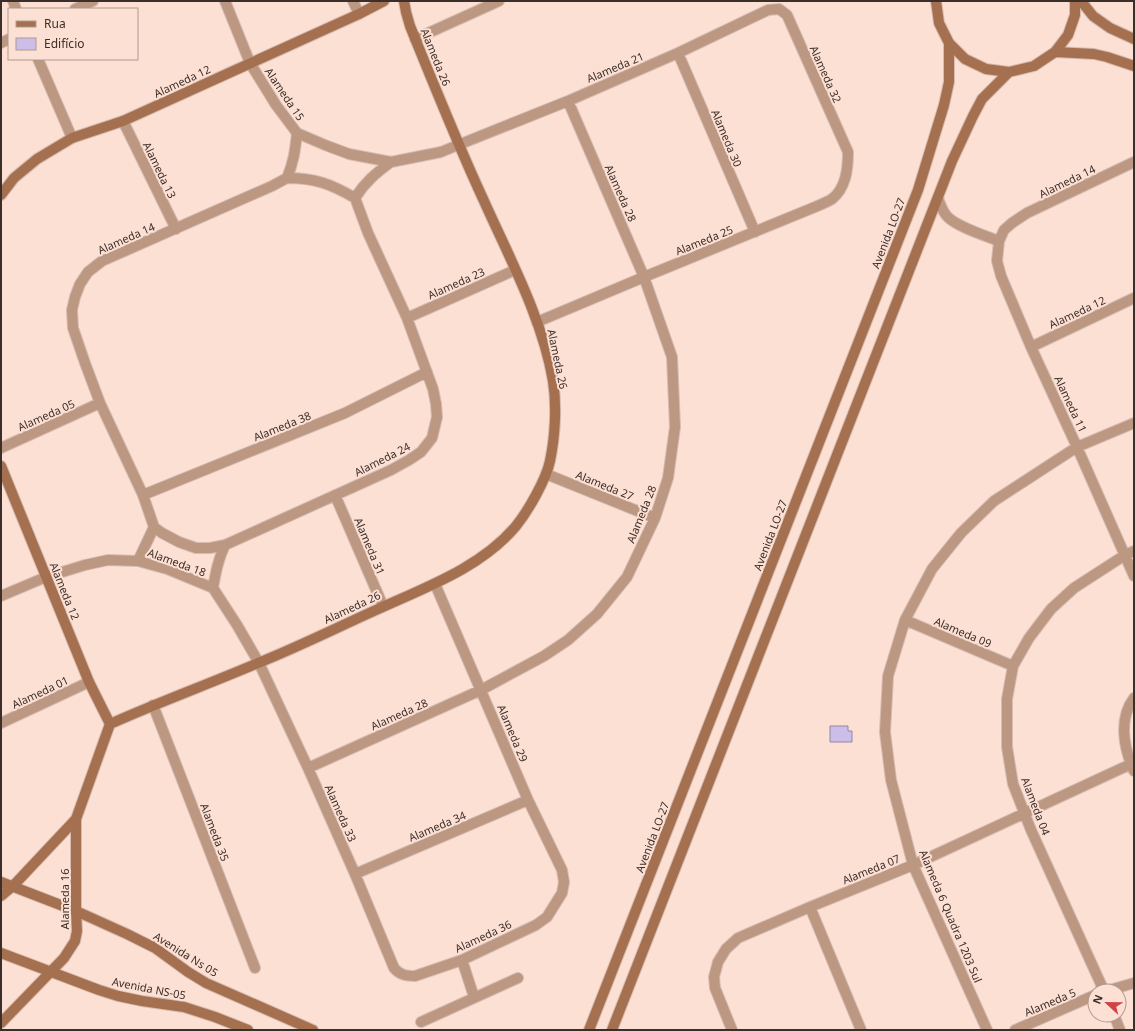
<svg xmlns="http://www.w3.org/2000/svg" width="1135" height="1031" viewBox="0 0 1135 1031" font-family="'Noto Sans',sans-serif">
	<rect width="100%" height="100%" fill="#fde0d4"/>
	<path fill="#cdbee9" stroke="#9086a3" d="M 830,726 L 848,726 L 848,731 L 852,731 L 852,742 L 830,742 Z"/>
	<g fill="none" stroke-linecap="round" stroke-linejoin="round">
		<defs>
			<path id="street" d="M 13,1 L 16,9
				M 225,1 L 250,63 L 276,105 L 297,133 L 325,145 L 349,154 L 391,162 L 441,152 L 458,145 L 568,101 L 678,53 L 768,10 L 779,9 L 787,15 L 848,152 C 848,169 846,188 832,199 C 827,202 820,205 815,207 L 644,277 L 537,322
				M 353,1 L 359,14
				M 75,9 L 93,1
				M 415,39 L 499,1
				M 1,43 L 9,39
				M 678,53 L 755,232
				M 38,59 L 72,138
				M 123,121 L 176,229
				M 1134,162 L 1027,213 L 1012,223 L 1004,230 L 999,241 L 997,261 L 1001,276 L 1031,347 L 1077,447 L 1134,576
				M 287,178 C 315,178 331,184 355,198 L 368,233 L 407,318 L 433,389 L 436,404 L 437,417 L 432,438 L 421,452 L 409,460 L 391,470 L 225,545 L 210,548 L 196,548 L 179,542 L 162,533 L 154,527 L 143,495 L 100,403 L 85,363 L 73,328 L 72,310 L 75,297 L 80,284 L 88,272 L 102,261 L 272,186 Z
				M 287,178 C 294,161 295,151 297,133
				M 355,198 C 365,182 376,173 391,162
				M 938,198 C 940,204 942,210 946,215 C 954,226 986,236 999,241
				M 407,318 L 515,270
				M 1031,347 L 1134,298
				M 1,448 L 100,403
				M 546,474 L 655,518
				M 143,495 L 345,413 L 427,372
				M 335,495 L 383,606
				M 138,561 L 154,527
				M 213,588 C 216,571 218,560 225,545
				M 1,596 L 46,577 L 85,565 L 108,560 L 138,561 L 167,569 L 213,588 L 237,625 L 259,663 L 308,768 L 355,874 L 394,968 C 400,975 406,976 415,976 L 462,960 L 536,925 L 547,917 L 562,893 L 564,882 L 562,870 L 528,800 L 435,584
				M 905,620 L 1013,666
				M 1134,698 C 1118,719 1124,749 1134,771
				M 153,705 L 255,968
				M 1,723 L 89,682
				M 308,768 L 481,690 L 544,656 L 568,640 L 597,614 L 627,577 L 655,518 L 668,478 L 675,427 L 672,357 L 644,277 L 568,101
				M 355,874 L 528,800
				M 810,907 L 861,1030
				M 462,960 L 474,997
				M 1104,991 L 1031,830 L 1013,784 L 1007,747 L 1007,699 L 1013,666 L 1029,638 L 1051,609 L 1074,588 L 1125,555 L 1134,551
				M 1106,991 L 1134,983
				M 1114,1015 L 1120,1030
				M 421,1022 L 518,978
				M 732,1030 L 715,988 L 714,977 L 718,962 L 726,949 L 738,938 L 810,907 L 913,865 L 1131,764
				M 987,1030 L 913,865 L 891,780 L 885,732 L 888,676 L 905,620 L 932,569 L 961,533 L 994,501 L 1077,447 L 1134,423
				M 1015,1030 L 1095,995"/>
			<path id="secondary" d="M 936,1 L 939,23 L 949,43 L 965,59 L 986,69 L 1009,72 L 1034,66 L 1055,52 L 1068,35 L 1075,15 L 1075,1
				M 1081,1 L 1093,16 L 1110,28 L 1134,39
				M 1055,52 L 1094,54 L 1107,57 L 1134,66
				M 1,195 L 14,178 L 37,159 L 72,138 L 123,121 L 359,14 L 384,1
				M 1,466 L 89,682 L 110,724
				M 110,724 C 159,702 209,684 258,663 C 298,647 336,628 376,610 C 424,588 481,568 516,526 C 528,511 546,480 550,461 C 555,437 557,406 553,381 C 543,320 509,257 484,201 C 457,143 434,85 410,26 L 406,12 L 404,1
				M 1,882 L 76,911 L 127,934 L 155,948 L 188,972 L 206,983 L 313,1030
				M 1,896 L 13,886 L 76,819
				M 1,953 L 99,990 L 118,996 L 142,1001 L 184,1007 L 215,1017 L 248,1030
				M 1,1023 L 64,958 L 75,941 L 77,931 L 76,911 L 76,819 L 110,724
				M 589,1030 L 918,190 L 944,105 L 949,82 L 949,43
				M 612,1030 L 952,161 L 973,116 L 982,99 L 1009,72"/>
		</defs>
		<use href="#street" stroke="#d6bcb2" stroke-width="12"/>
		<use href="#secondary" stroke="#d6bcb2" stroke-width="12"/>
		<use href="#street" stroke="#bc9781" stroke-width="10"/>
		<use href="#secondary" stroke="#a5704f" stroke-width="10"/>
	</g>
	<g text-anchor="middle" dominant-baseline="central" stroke-width="4" stroke-linejoin="round" paint-order="stroke">
		<g font-size="11" fill="#3c2e28" stroke="#fde0d4">
			<text transform="translate(436 57) rotate(68)">Alameda 26</text>
			<text transform="translate(615 67) rotate(-23)">Alameda 21</text>
			<text transform="translate(826 74) rotate(66)">Alameda 32</text>
			<text transform="translate(182 81) rotate(-25)">Alameda 12</text>
			<text transform="translate(285 94) rotate(56)">Alameda 15</text>
			<text transform="translate(727 138) rotate(67)">Alameda 30</text>
			<text transform="translate(160 170) rotate(64)">Alameda 13</text>
			<text transform="translate(1067 181) rotate(-26)">Alameda 14</text>
			<text transform="translate(621 193) rotate(66)">Alameda 28</text>
			<text transform="translate(888 233) rotate(-69)">Avenida LO-27</text>
			<text transform="translate(126 238) rotate(-24)">Alameda 14</text>
			<text transform="translate(704 240) rotate(-22)">Alameda 25</text>
			<text transform="translate(456 283) rotate(-24)">Alameda 23</text>
			<text transform="translate(1077 312) rotate(-25)">Alameda 12</text>
			<text transform="translate(558 359) rotate(78)">Alameda 26</text>
			<text transform="translate(1071 404) rotate(65)">Alameda 11</text>
			<text transform="translate(46 415) rotate(-24)">Alameda 05</text>
			<text transform="translate(282 426) rotate(-22)">Alameda 38</text>
			<text transform="translate(382 459) rotate(-27)">Alameda 24</text>
			<text transform="translate(605 485) rotate(22)">Alameda 27</text>
			<text transform="translate(641 514) rotate(-68)">Alameda 28</text>
			<text transform="translate(770 535) rotate(-69)">Avenida LO-27</text>
			<text transform="translate(370 546) rotate(67)">Alameda 31</text>
			<text transform="translate(177 562) rotate(20)">Alameda 18</text>
			<text transform="translate(65 591) rotate(68)">Alameda 12</text>
			<text transform="translate(352 607) rotate(-25)">Alameda 26</text>
			<text transform="translate(963 632) rotate(23)">Alameda 09</text>
			<text transform="translate(40 692) rotate(-25)">Alameda 01</text>
			<text transform="translate(399 714) rotate(-24)">Alameda 28</text>
			<text transform="translate(513 733) rotate(67)">Alameda 29</text>
			<text transform="translate(1036 806) rotate(69)">Alameda 04</text>
			<text transform="translate(341 813) rotate(66)">Alameda 33</text>
			<text transform="translate(437 826) rotate(-23)">Alameda 34</text>
			<text transform="translate(215 832) rotate(69)">Alameda 35</text>
			<text transform="translate(652 837) rotate(-69)">Avenida LO-27</text>
			<text transform="translate(871 869) rotate(-22)">Alameda 07</text>
			<text transform="translate(64 899) rotate(-90)">Alameda 16</text>
			<text transform="translate(951 916) rotate(67)">Alameda 6 Quadra 1203 Sul</text>
			<text transform="translate(483 936) rotate(-25)">Alameda 36</text>
			<text transform="translate(186 954) rotate(32)">Avenida Ns 05</text>
			<text transform="translate(149 988) rotate(11)">Avenida NS-05</text>
			<text transform="translate(1050 1002) rotate(-23)">Alameda 5</text>
		</g>
	</g>
	<rect width="1135" height="1031" fill="none" stroke="#3c2e28" stroke-width="4"/>
	<rect x="8" y="8" width="130" height="52" fill="#fde0d4" stroke="#b0998f"/>
	<rect x="16" y="21" width="20" height="6" fill="#a5704f" stroke="#b0998f"/>
	<text x="44" y="28" font-size="12" fill="#3c2e28">Rua</text>
	<rect x="16" y="38" width="20" height="12" fill="#cdbee9" stroke="#b0998f"/>
	<text x="44" y="48" font-size="12" fill="#3c2e28">Edifício</text>
	<g transform="translate(1107 1003) rotate(292)"><circle r="19" fill="#fde0d4" stroke="#b0998f"/>
	<path d="M0-3L7 15L0 10L-7 15Z" fill="#d04148"/>
	<text y="-6" font-size="11" font-weight="bold" text-anchor="middle" fill="#3c2e28">N</text>
	</g>
</svg>
